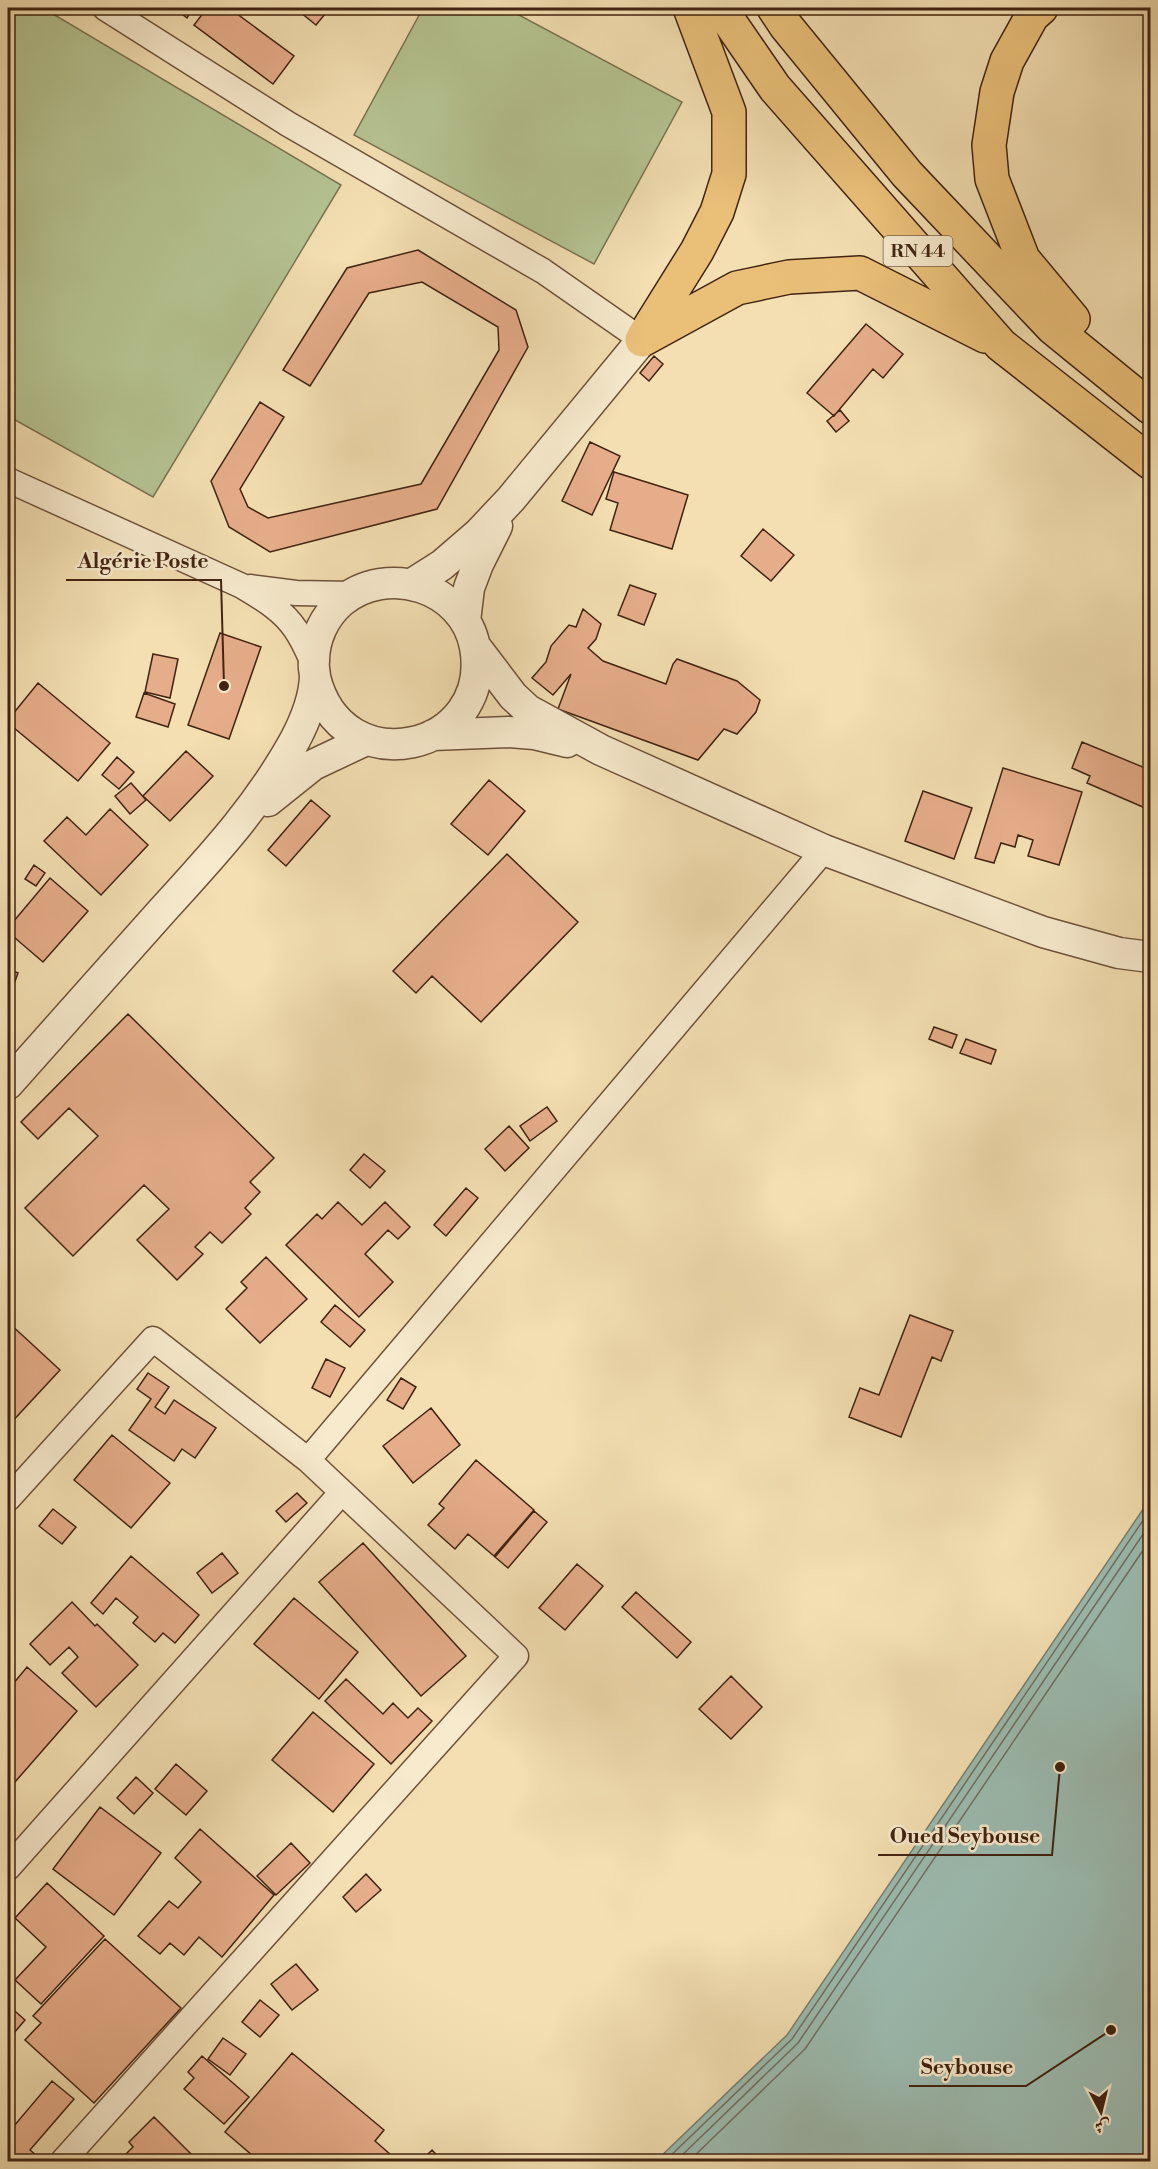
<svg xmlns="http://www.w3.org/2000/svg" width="1158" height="2169" viewBox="0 0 1158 2169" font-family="'Libre Bodoni',Amiri,serif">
	<rect width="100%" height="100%" fill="#f3dfb2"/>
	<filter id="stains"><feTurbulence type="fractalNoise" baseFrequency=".00333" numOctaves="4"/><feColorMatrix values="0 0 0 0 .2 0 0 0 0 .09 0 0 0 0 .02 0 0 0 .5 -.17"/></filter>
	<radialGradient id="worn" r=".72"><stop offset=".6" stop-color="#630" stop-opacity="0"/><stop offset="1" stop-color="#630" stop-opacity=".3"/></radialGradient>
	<path fill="#b5c391" stroke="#7b7351" stroke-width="1.5" d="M 8,8 L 43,8 L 341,185 L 153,497 L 8,416 Z
		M 423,8 L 506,8 L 682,102 L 594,264 L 354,135 Z"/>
	<path fill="#9cbcb1" stroke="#787f71" stroke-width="1.5" d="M 1150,1499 L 1150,2161 L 656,2161 L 787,2035 Z"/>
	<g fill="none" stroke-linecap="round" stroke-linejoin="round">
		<path stroke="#6e7061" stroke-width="1.5" d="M 664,2162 L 792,2039 L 1150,1510
			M 675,2162 L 798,2043 L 1150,1524
			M 688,2162 L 805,2049 L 1150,1540"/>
	</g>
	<path fill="#e6ad8a" stroke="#412311" stroke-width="1.5" d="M 174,8 L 193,8 L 187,18 Z
		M 207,8 L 229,8 L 294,56 L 273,84 L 194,25 Z
		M 295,8 L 330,8 L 316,25 Z
		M 418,250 L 516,310 L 528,347 L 437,509 L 270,552 L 229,527 L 211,481 L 260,402 L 284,417 L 240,489 L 248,507 L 268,518 L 421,484 L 499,350 L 498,327 L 422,282 L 369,293 L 310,386 L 283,370 L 347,268 Z
		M 866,324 L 903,354 L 883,378 L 873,369 L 834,416 L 807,393 Z
		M 654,356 L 663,364 L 649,381 L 640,373 Z
		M 840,410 L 849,421 L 836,432 L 827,421 Z
		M 590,442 L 620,456 L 592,515 L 562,501 Z
		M 614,472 L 688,495 L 672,549 L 610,530 L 618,503 L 606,499 Z
		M 763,529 L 794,555 L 771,581 L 741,556 Z
		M 630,585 L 656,594 L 644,625 L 618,615 Z
		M 583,609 L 601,624 L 596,639 L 588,648 L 603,661 L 666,684 L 673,664 L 677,659 L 737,681 L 760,700 L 756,712 L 737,734 L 724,729 L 698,760 L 558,709 L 571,674 L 553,695 L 532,678 L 546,662 L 551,646 L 569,625 L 576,627 Z
		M 220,633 L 261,647 L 229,739 L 188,725 Z
		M 153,654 L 178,659 L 170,698 L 145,692 Z
		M 38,683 L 110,743 L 78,781 L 8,723 L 8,720 Z
		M 144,693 L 175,704 L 168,727 L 136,717 Z
		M 1082,742 L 1150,770 L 1150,810 L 1087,783 L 1090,776 L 1072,768 Z
		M 186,751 L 213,776 L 170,821 L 143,796 Z
		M 117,757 L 134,772 L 119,789 L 102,775 Z
		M 1003,768 L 1082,792 L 1059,865 L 1028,856 L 1033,840 L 1018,835 L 1015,847 L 1001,843 L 994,863 L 975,858 Z
		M 489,780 L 525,811 L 488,855 L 451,824 Z
		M 131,783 L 146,800 L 130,814 L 115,796 Z
		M 923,791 L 972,808 L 954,859 L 905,841 Z
		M 311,800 L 330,816 L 286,866 L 268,850 Z
		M 110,809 L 148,845 L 101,895 L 44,841 L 67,817 L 86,835 Z
		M 507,854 L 578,922 L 481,1022 L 432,976 L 416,993 L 393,971 Z
		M 34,865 L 45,873 L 36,886 L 25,879 Z
		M 50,878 L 88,911 L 43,962 L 8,932 L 8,928 Z
		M 8,969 L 18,973 L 8,1001 Z
		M 128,1014 L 274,1158 L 250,1182 L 260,1192 L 245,1208 L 251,1214 L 222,1243 L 210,1232 L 195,1247 L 203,1254 L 177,1280 L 137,1240 L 169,1209 L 144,1185 L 73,1256 L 25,1208 L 98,1136 L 69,1108 L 38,1139 L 21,1122 Z
		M 934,1027 L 957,1035 L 952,1048 L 929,1039 Z
		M 966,1039 L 996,1050 L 991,1064 L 960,1053 Z
		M 547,1107 L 557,1121 L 530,1141 L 520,1126 Z
		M 509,1126 L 529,1148 L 505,1171 L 485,1149 Z
		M 364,1154 L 385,1171 L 370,1188 L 350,1170 Z
		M 466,1188 L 478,1198 L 446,1236 L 434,1225 Z
		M 338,1202 L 362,1225 L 385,1202 L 410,1227 L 398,1239 L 388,1230 L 365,1254 L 393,1282 L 359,1317 L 286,1245 L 317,1214 L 322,1219 Z
		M 266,1257 L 307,1299 L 260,1343 L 226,1309 L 247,1288 L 241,1282 Z
		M 335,1305 L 365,1330 L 350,1347 L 321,1322 Z
		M 910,1315 L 953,1331 L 941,1361 L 932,1357 L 901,1437 L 849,1417 L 860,1388 L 879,1395 Z
		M 8,1322 L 60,1370 L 8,1426 Z
		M 326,1359 L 345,1368 L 330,1397 L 312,1388 Z
		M 148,1373 L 169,1387 L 155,1407 L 165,1414 L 174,1400 L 216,1428 L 195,1458 L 182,1449 L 174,1461 L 129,1430 L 151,1399 L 137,1389 Z
		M 401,1378 L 416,1387 L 403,1409 L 387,1400 Z
		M 431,1408 L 460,1445 L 413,1483 L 383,1446 Z
		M 112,1435 L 170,1483 L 131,1528 L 74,1480 Z
		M 476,1460 L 534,1510 L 494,1556 L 468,1534 L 455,1549 L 428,1525 L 444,1508 L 439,1504 Z
		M 297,1493 L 307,1503 L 286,1522 L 276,1511 Z
		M 53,1509 L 76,1527 L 62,1544 L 39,1526 Z
		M 534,1511 L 547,1522 L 508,1568 L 495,1557 Z
		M 363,1543 L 466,1656 L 421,1696 L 319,1582 Z
		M 222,1553 L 238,1573 L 212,1593 L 197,1573 Z
		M 131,1556 L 199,1615 L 175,1643 L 163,1633 L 155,1642 L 133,1623 L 138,1617 L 116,1598 L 103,1614 L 91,1603 Z
		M 577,1564 L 603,1586 L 565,1630 L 539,1608 Z
		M 636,1592 L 691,1642 L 677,1658 L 622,1607 Z
		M 294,1598 L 358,1652 L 319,1699 L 254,1644 Z
		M 72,1602 L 95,1626 L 97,1624 L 138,1665 L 96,1707 L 62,1673 L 78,1657 L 69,1647 L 50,1665 L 30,1644 Z
		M 27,1667 L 77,1711 L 8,1790 L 8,1690 Z
		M 731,1676 L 762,1707 L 731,1739 L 699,1709 Z
		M 346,1679 L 383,1714 L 393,1703 L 408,1718 L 418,1708 L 432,1721 L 391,1764 L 325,1701 Z
		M 313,1712 L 374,1764 L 333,1812 L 272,1760 Z
		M 176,1764 L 207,1791 L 186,1815 L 155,1789 Z
		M 136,1777 L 153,1793 L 134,1814 L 117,1798 Z
		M 100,1807 L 161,1853 L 114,1915 L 53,1869 Z
		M 200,1829 L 274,1895 L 222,1957 L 199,1937 L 184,1955 L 170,1943 L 160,1954 L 138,1936 L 169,1901 L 178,1908 L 201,1882 L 175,1858 Z
		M 291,1843 L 310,1863 L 276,1895 L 257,1876 Z
		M 366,1874 L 381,1890 L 356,1912 L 343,1897 Z
		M 47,1883 L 104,1936 L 41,2004 L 15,1980 L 46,1947 L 15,1918 Z
		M 105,1939 L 181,2008 L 94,2103 L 25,2040 L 41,2023 L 33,2016 Z
		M 296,1964 L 318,1990 L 292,2010 L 271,1984 Z
		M 260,2000 L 279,2015 L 260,2037 L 242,2022 Z
		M 8,2005 L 25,2020 L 8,2040 Z
		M 223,2038 L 246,2054 L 230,2075 L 208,2059 Z
		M 292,2053 L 384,2130 L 375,2141 L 399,2162 L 260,2162 L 225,2132 Z
		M 202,2056 L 249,2097 L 224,2124 L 184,2089 L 194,2078 L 188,2072 Z
		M 52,2081 L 74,2099 L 30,2150 L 44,2162 L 8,2162 L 8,2133 Z
		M 154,2117 L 199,2162 L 118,2162 L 133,2147 L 129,2142 Z
		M 432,2150 L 443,2162 L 420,2162 Z"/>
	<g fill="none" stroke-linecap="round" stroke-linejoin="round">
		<defs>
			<path id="minor" d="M 105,8 L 288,124 L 543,271 L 642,340
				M 8,480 L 242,586 C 262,598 283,610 296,630 C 303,640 308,652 313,663
				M 250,587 L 296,593 L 352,594
				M 308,1460 L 824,850
				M 8,1499 L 153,1339 L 308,1460 L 516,1656 L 62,2162
				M 8,1868 L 342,1492"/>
			<path id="tertiary" d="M 412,584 L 442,565 L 479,533 L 511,499 L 642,340
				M 465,621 L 469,588 L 478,564 L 497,526
				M 475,646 L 513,696 L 528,710 L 601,750 L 824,850 L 1043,932 L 1119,953 L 1150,957
				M 433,735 L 508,732 L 534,734 L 567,742
				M 268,801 L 313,765 L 366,740
				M 8,1084 C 59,1026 111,969 162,911 C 213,855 258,807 295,740 C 305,721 314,699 315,677 C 315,672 313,667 314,661 C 314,639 324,617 341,602 C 387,563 464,587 475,647 C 494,751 342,787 315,677"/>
			<path id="trunk" d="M 720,8 L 775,88 L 1001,345 L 1150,462
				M 774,8 L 786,26 L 907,174 L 1053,328 L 1150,407
				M 1041,8 L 1032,16 L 1007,61 L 997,92 L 989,145 L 992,179 L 1023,259 L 1073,319
				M 644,336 L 697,251 L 717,212 L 729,174 L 729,112 L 690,8
				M 642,340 L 737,288 L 789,277 L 860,273 L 985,336"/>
		</defs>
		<use href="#minor" stroke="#6e5239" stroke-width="27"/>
		<use href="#tertiary" stroke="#6e5239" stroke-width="33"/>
		<use href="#trunk" stroke="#412311" stroke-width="36"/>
		<use href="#minor" stroke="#f7eacd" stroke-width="24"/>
		<use href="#tertiary" stroke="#f7eacd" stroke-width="30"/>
		<use href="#trunk" stroke="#eac079" stroke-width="33"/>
	</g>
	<g text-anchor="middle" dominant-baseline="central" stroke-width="5" stroke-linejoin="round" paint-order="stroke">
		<rect fill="#f7eacd" stroke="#785f49" stroke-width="1.5" x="883.5" y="236" width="69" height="30" rx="4.5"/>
		<g font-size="18" font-weight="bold" fill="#412311">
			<text x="918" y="251">RN 44</text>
		</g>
	</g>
	<path fill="none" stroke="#412311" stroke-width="2" d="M224 686L221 580H66M1060 1767L1052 1855H878M1111 2030L1026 2086H909"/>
	<g fill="#412311" stroke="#f7eacd" stroke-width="2">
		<circle cx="224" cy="686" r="6"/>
		<circle cx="1060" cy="1767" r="6"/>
		<circle cx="1111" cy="2030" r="6"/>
	</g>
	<g font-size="21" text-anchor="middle" font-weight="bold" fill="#412311" stroke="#f7eacd" stroke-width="5" stroke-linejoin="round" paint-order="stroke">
		<text x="143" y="568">Algérie Poste</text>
		<text x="965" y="1843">Oued Seybouse</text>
		<text x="967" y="2074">Seybouse</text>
	</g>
	<rect width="1158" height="2169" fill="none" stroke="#f3dfb2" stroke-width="30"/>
	<rect x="9" y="9" width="1140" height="2151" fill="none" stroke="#412311" stroke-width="3"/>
	<rect x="15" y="15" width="1128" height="2139" fill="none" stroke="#412311" stroke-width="1.5"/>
	<g transform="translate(1101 2112) rotate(173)" stroke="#f7eacd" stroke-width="4.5" paint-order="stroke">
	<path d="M0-4.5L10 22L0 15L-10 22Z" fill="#412311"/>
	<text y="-9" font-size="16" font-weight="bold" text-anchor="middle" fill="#412311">ش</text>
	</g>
	<rect width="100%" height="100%" filter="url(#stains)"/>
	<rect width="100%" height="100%" fill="url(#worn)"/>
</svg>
